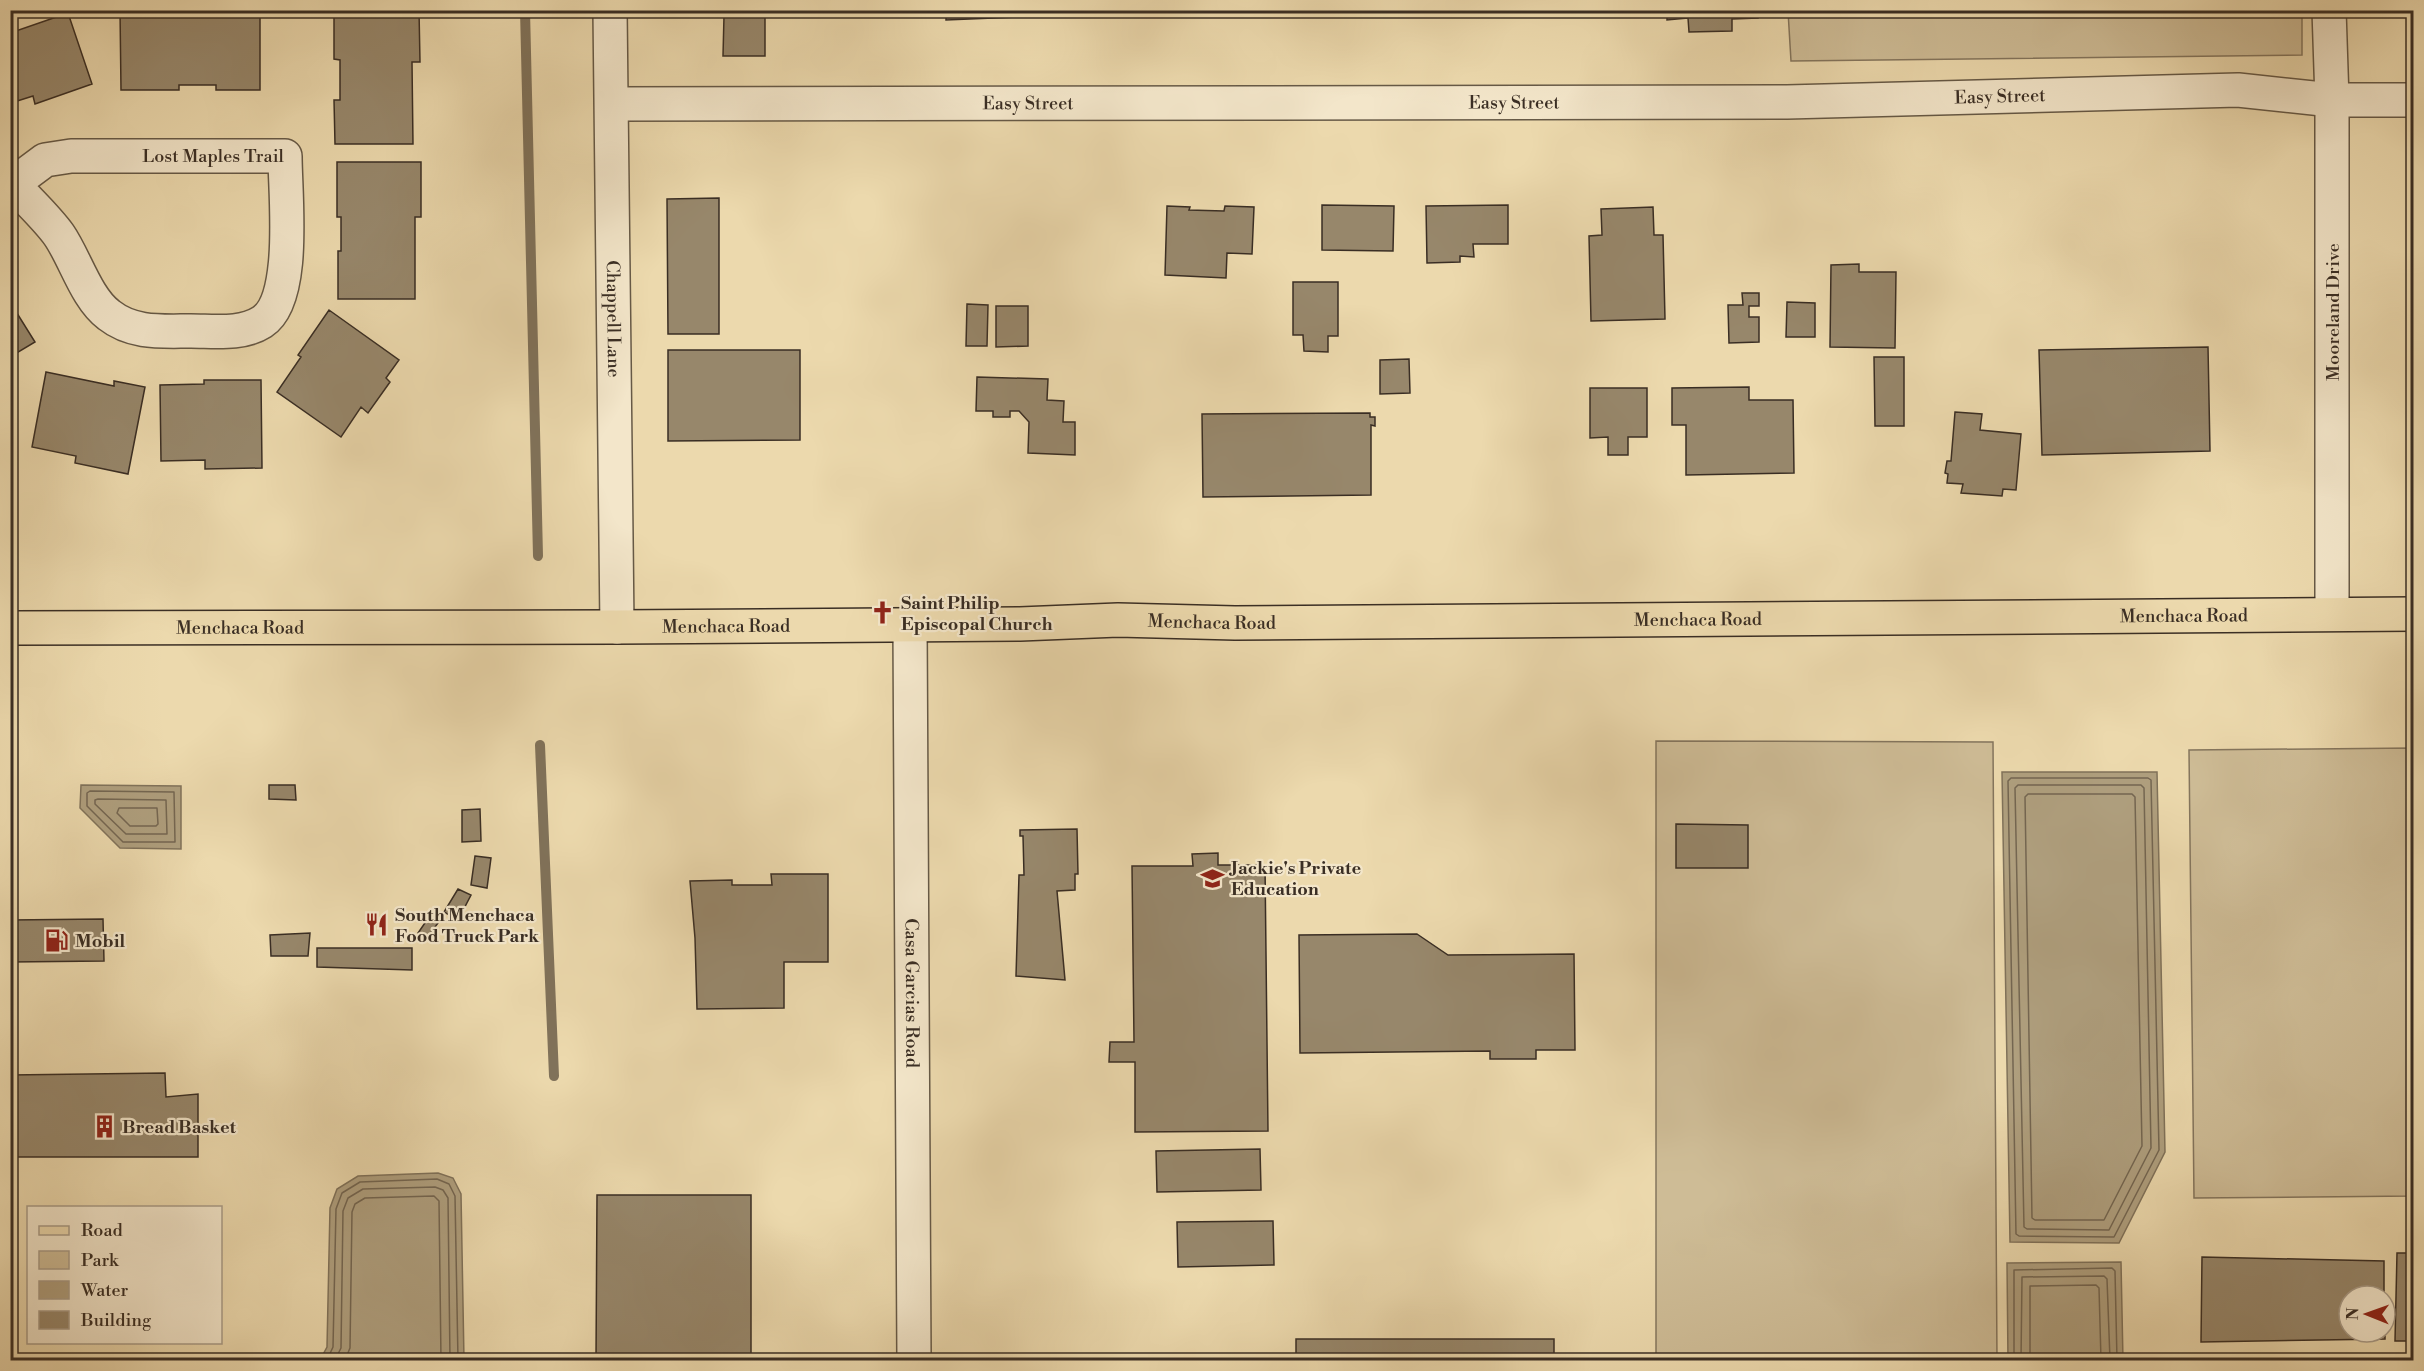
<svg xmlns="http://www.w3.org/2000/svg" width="2424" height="1371" viewBox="0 0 2424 1371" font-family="'Libre Bodoni',serif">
	<rect width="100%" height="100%" fill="#ecd9ad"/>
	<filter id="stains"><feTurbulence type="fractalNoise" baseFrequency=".00333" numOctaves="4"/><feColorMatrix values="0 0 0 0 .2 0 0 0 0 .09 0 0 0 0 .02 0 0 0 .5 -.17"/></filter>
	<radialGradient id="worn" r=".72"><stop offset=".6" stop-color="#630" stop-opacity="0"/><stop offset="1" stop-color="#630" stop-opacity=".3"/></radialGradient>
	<path fill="#cebc96" stroke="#84755d" stroke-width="1.5" d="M 1788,11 L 2302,11 L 2302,55 L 1791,61 Z
		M 1656,741 L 1993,742 L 1997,1360 L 1656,1360 Z
		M 2413,748 L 2413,1196 L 2194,1198 L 2189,750 Z"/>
	<path fill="#af9f7e" stroke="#80725a" stroke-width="1.5" d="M 2002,772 L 2157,772 L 2165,1152 L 2119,1243 L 2010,1242 Z
		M 81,785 L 181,786 L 181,849 L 120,848 L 80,808 Z
		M 438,1173 L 453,1178 L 461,1194 L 464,1360 L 320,1360 L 327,1347 L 330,1208 L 337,1189 L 358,1176 Z
		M 2121,1262 L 2123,1360 L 2008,1360 L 2007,1263 Z"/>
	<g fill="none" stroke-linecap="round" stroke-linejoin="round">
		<path stroke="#746651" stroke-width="1.5" d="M 2011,778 L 2148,778 L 2151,780 L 2159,1150 L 2114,1237 L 2019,1236 L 2016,1234 L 2008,781 Z
			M 2018,785 L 2141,785 L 2144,788 L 2151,1148 L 2109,1230 L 2027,1229 L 2024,1227 L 2015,788 Z
			M 90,791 L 174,792 L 175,842 L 123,842 L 87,806 L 87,793 Z
			M 2028,794 L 2132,794 L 2135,797 L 2142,1146 L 2104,1220 L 2035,1220 L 2032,1218 L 2025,797 Z
			M 98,799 L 166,800 L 167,834 L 126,834 L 95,804 L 95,800 Z
			M 119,808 L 157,808 L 158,824 L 156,826 L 130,826 L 117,813 Z
			M 327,1360 L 333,1347 L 336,1209 L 342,1193 L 360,1182 L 437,1179 L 449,1184 L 455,1196 L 458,1360
			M 335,1360 L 341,1348 L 343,1211 L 348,1198 L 363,1189 L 435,1187 L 443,1190 L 448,1198 L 450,1360
			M 345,1360 L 350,1348 L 352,1212 L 355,1204 L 365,1198 L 434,1196 L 439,1201 L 441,1360
			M 2014,1360 L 2014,1270 L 2112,1268 L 2115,1271 L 2117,1360
			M 2021,1360 L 2022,1277 L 2104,1276 L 2107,1279 L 2110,1360
			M 2030,1360 L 2030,1286 L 2096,1285 L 2099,1288 L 2101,1360"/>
		<path stroke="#80725a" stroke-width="10" d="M 525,10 L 538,556
			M 540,745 L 554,1076"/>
	</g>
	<path fill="#97876b" stroke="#3a2e24" stroke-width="1.5" d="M 120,10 L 260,10 L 260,90 L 216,90 L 216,85 L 179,85 L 179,90 L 121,90 Z
		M 334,10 L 419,10 L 420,62 L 412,62 L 413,144 L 335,144 L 334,100 L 340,100 L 340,60 L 334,59 Z
		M 721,10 L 773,10 L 773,11 L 721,14 Z
		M 946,10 L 1020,10 L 1021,17 L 946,20 Z
		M 1667,10 L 1757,10 L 1758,18 L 1732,19 L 1732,31 L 1689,32 L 1688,18 L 1667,20 Z
		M 68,13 L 92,84 L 35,104 L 33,96 L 14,102 L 16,108 L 10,110 L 10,33 Z
		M 724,16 L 765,17 L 765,56 L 723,56 Z
		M 337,162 L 421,162 L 421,217 L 415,217 L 415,299 L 338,299 L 338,251 L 341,251 L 341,217 L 337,217 Z
		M 719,198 L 719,334 L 668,334 L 667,199 Z
		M 1322,205 L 1394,206 L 1393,251 L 1322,250 Z
		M 1508,205 L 1508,244 L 1473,244 L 1474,257 L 1460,256 L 1460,262 L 1427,263 L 1426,206 Z
		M 1167,206 L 1190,207 L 1189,210 L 1224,211 L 1225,206 L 1254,207 L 1252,254 L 1227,253 L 1226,278 L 1165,275 Z
		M 1653,207 L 1654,235 L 1663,235 L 1665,319 L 1591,321 L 1589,236 L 1602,235 L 1601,209 Z
		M 1859,264 L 1859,272 L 1896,272 L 1895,348 L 1830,347 L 1831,265 Z
		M 1293,282 L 1338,282 L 1338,336 L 1328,336 L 1328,352 L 1304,351 L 1303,335 L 1293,335 Z
		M 1742,293 L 1759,293 L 1759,306 L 1749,306 L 1749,317 L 1759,317 L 1759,342 L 1729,343 L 1728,305 L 1743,305 Z
		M 10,302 L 35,342 L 10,357 Z
		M 1787,302 L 1815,303 L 1815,337 L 1786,337 Z
		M 967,304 L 988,305 L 987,346 L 966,346 Z
		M 996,306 L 1028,306 L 1028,346 L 996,347 Z
		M 329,310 L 399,360 L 386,378 L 390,382 L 368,413 L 361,407 L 341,437 L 277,392 L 301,357 L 298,355 Z
		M 2208,347 L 2210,451 L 2042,455 L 2039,350 Z
		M 668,350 L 800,350 L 800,440 L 668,441 Z
		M 1874,357 L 1904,357 L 1904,426 L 1875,426 Z
		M 1409,359 L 1410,393 L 1380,394 L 1380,360 Z
		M 46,372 L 114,386 L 114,381 L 145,387 L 128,474 L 75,463 L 76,456 L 32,447 Z
		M 977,377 L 1048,379 L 1047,400 L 1064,401 L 1063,422 L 1075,422 L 1075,455 L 1028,453 L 1029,422 L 1019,411 L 1010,411 L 1010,417 L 993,417 L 993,411 L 976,411 Z
		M 204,380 L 261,380 L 262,468 L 205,469 L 205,460 L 161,461 L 160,385 L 204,384 Z
		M 1749,387 L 1749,400 L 1793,400 L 1794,473 L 1686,475 L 1686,425 L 1672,425 L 1672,388 Z
		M 1590,388 L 1647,388 L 1647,437 L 1628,437 L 1628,455 L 1608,455 L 1608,437 L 1590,438 Z
		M 1955,412 L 1982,414 L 1980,430 L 2021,434 L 2016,490 L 2003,489 L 2002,496 L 1961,493 L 1963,484 L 1947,483 L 1948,474 L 1945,473 L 1947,461 L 1951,461 Z
		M 1370,413 L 1370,417 L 1375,417 L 1375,426 L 1371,425 L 1371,495 L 1203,497 L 1202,414 Z
		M 269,785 L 295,785 L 296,800 L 269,799 Z
		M 480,809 L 481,841 L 462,842 L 462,810 Z
		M 1676,824 L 1748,825 L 1748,868 L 1676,868 Z
		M 1077,829 L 1078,874 L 1075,874 L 1075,890 L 1057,891 L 1065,980 L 1016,976 L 1019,875 L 1024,875 L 1023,836 L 1020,836 L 1020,830 Z
		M 1218,853 L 1218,865 L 1265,865 L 1268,1131 L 1135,1132 L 1135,1062 L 1109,1062 L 1110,1042 L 1134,1042 L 1132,866 L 1193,866 L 1192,854 Z
		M 475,856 L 491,858 L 487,888 L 471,885 Z
		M 771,874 L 828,874 L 828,962 L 784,962 L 784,1008 L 697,1009 L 695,938 L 690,881 L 732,880 L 732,885 L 772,885 Z
		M 458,889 L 471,895 L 458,920 L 444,912 Z
		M 429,917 L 438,923 L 427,938 L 418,933 Z
		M 103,919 L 104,961 L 10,962 L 10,920 Z
		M 310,933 L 308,956 L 271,956 L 270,935 Z
		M 1417,934 L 1448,955 L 1574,954 L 1575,1050 L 1536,1050 L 1536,1059 L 1490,1059 L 1490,1051 L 1300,1053 L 1299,935 Z
		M 317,948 L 412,948 L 412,970 L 317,967 Z
		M 165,1073 L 166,1097 L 198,1094 L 198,1157 L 10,1157 L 10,1075 Z
		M 1260,1149 L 1261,1190 L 1157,1192 L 1156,1151 Z
		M 597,1195 L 751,1195 L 751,1360 L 596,1360 Z
		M 1273,1221 L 1274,1265 L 1178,1267 L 1177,1222 Z
		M 2397,1253 L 2414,1253 L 2414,1341 L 2395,1341 Z
		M 2202,1257 L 2384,1261 L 2384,1296 L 2349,1296 L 2349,1332 L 2385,1332 L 2385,1339 L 2201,1342 Z
		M 1296,1339 L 1554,1339 L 1554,1360 L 1296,1360 Z"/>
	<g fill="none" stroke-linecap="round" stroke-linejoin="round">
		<defs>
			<g id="minor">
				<path id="s1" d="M 610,10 L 617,627"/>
				<path d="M 2329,10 L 2332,100 L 2332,614"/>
				<path id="s2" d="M 612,104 L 1787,102 L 2238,90 L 2332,100 L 2414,100"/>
				<path id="s3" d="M 10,186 L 45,160 L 71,156 L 285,156 C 285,195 297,300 262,322 C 242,335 214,331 191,331 C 162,331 133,334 109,315 C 86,298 75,258 59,235 C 46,217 28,201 13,184"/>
				<path id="s4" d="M 910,625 L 914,1360"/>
			</g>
			<g id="major">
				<path id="s5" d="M 10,628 L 617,627 L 1020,624 L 1118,620 L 1235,623 L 2414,614"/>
			</g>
		</defs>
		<use href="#minor" stroke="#665946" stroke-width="36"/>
		<use href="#major" stroke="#3a2e24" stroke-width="36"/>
		<use href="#minor" stroke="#f3e6ca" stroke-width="33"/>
		<use href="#major" stroke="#ecd9ad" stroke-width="33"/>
	</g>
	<defs>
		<symbol id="church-bare" viewBox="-9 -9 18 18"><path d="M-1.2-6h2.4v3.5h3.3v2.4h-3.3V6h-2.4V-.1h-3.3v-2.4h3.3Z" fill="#8f2418" stroke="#f3e6ca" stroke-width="2.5" paint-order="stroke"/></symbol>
		<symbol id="school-bare" viewBox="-9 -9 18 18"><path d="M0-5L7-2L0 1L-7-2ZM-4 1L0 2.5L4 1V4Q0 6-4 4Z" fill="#8f2418" stroke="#f3e6ca" stroke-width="2.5" paint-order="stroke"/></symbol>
		<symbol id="restaurant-bare" viewBox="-9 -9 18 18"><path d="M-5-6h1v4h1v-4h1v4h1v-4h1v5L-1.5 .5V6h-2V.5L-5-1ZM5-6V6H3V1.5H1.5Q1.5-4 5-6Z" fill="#8f2418" stroke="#f3e6ca" stroke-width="2.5" paint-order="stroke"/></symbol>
		<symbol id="fuel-bare" viewBox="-9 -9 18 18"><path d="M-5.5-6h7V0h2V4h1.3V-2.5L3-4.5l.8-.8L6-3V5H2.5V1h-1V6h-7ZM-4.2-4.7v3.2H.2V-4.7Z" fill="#8f2418" stroke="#f3e6ca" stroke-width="2.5" paint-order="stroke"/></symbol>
		<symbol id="building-bare" viewBox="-9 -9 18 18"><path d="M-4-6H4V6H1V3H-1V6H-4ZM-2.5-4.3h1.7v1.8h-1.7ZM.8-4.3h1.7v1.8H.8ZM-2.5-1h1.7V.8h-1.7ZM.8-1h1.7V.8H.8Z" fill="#8f2418" stroke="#f3e6ca" stroke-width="2.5" paint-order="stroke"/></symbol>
	</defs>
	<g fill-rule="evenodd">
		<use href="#church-bare" x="866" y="596" width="33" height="33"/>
		<use href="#school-bare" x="1196" y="862" width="33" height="33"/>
		<use href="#restaurant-bare" x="360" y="908" width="33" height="33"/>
		<use href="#fuel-bare" x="40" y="924" width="33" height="33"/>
		<use href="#building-bare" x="88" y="1110" width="33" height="33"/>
	</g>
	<g text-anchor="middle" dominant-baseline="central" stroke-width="4.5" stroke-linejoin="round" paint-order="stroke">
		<g font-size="18" fill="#3a2e24" stroke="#f3e6ca">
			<text stroke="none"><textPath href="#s2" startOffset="1388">Easy Street</textPath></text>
			<text stroke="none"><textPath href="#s2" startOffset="902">Easy Street</textPath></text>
			<text stroke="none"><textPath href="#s2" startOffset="416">Easy Street</textPath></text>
			<text stroke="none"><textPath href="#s3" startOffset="212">Lost Maples Trail</textPath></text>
			<text transform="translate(2333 312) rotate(-90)">Mooreland Drive</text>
			<text stroke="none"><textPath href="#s1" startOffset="309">Chappell Lane</textPath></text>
			<text stroke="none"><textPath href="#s5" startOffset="2174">Menchaca Road</textPath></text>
			<text stroke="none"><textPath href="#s5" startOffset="1688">Menchaca Road</textPath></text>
			<text stroke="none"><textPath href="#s5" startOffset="1202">Menchaca Road</textPath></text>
			<text stroke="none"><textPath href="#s5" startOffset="716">Menchaca Road</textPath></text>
			<text stroke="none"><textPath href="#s5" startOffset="230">Menchaca Road</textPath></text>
			<text stroke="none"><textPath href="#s4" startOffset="368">Casa Garcias Road</textPath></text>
		</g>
		<g font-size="18" font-weight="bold" fill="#3a2e24" stroke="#f3e6ca" text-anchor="start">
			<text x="901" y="603">Saint Philip<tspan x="901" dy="21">Episcopal Church</tspan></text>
			<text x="1231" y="868">Jackie's Private<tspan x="1231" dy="21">Education</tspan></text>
			<text x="395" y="915">South Menchaca<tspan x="395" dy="21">Food Truck Park</tspan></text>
			<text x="75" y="941">Mobil</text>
			<text x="122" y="1127">Bread Basket</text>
		</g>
	</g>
	<rect width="2424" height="1371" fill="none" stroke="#ecd9ad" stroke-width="36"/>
	<rect x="12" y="12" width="2400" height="1347" fill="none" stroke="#3a2e24" stroke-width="3"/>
	<rect x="18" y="18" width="2388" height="1335" fill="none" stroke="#3a2e24" stroke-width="1.5"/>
	<rect x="27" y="1206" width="195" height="138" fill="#f3e6ca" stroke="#a99c88" stroke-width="1.5"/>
	<rect x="39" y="1226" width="30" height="9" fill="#ecd9ad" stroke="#a99c88" stroke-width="1.5"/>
	<text x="81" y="1236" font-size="18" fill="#3a2e24">Road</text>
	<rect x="39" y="1251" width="30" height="18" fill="#cebc96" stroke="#a99c88" stroke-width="1.5"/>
	<text x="81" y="1266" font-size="18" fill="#3a2e24">Park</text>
	<rect x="39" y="1281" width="30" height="18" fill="#af9f7e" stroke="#a99c88" stroke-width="1.5"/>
	<text x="81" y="1296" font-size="18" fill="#3a2e24">Water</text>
	<rect x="39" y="1311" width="30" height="18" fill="#97876b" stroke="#a99c88" stroke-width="1.5"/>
	<text x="81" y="1326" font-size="18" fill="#3a2e24">Building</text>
	<g transform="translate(2367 1314) rotate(271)"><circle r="28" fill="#f3e6ca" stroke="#a99c88" stroke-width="1.5"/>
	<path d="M0-4.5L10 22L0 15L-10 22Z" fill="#8f2418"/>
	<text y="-9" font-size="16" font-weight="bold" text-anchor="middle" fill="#3a2e24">N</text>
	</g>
	<rect width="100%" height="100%" filter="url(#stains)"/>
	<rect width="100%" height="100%" fill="url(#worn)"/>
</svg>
